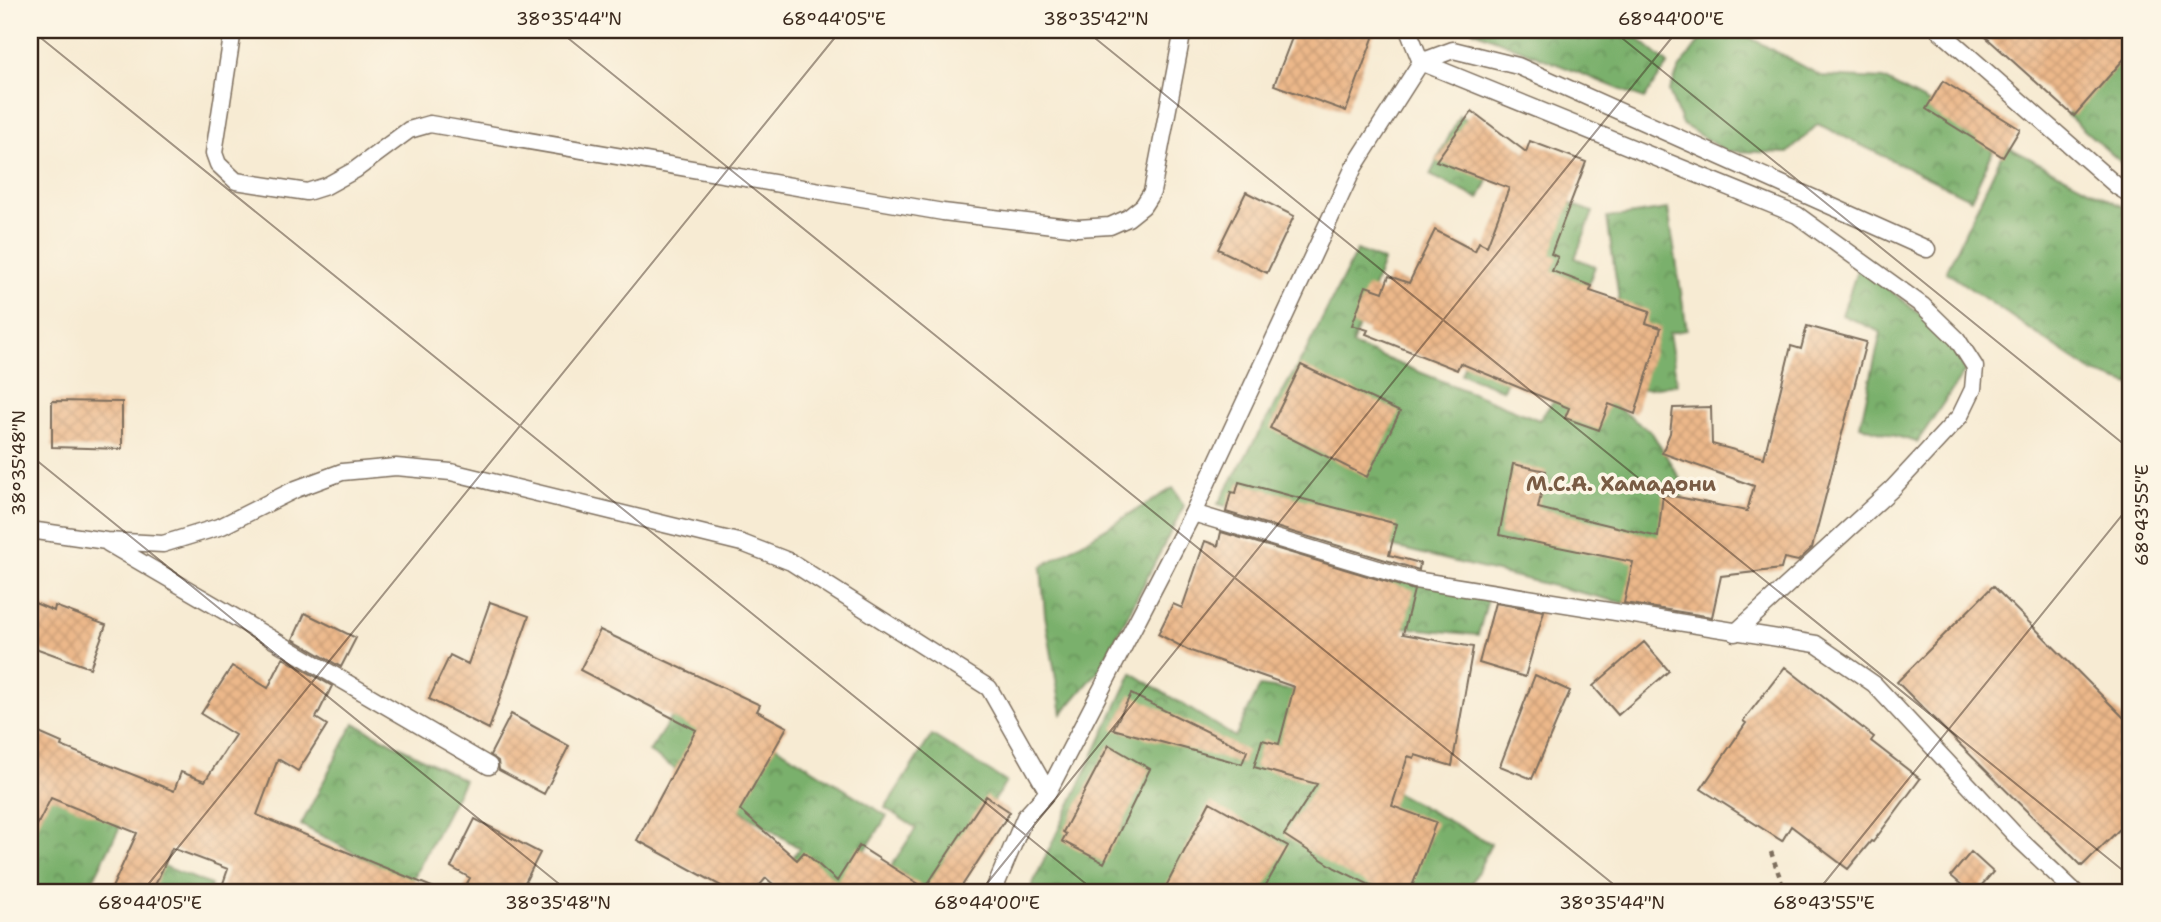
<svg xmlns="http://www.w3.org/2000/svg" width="2161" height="922" viewBox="0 0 2161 922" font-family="'Shantell Sans',sans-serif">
	<defs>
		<pattern id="forest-crowns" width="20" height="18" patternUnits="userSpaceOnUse" patternTransform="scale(1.75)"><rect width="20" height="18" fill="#7ab06c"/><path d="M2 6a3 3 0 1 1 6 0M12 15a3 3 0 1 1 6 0" fill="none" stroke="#658f58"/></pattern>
		<pattern id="building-cross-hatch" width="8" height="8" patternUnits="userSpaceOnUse" patternTransform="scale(1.75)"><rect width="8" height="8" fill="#ecb88a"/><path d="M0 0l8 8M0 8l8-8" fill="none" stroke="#cb9e77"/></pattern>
	</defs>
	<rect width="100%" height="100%" fill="#fcf5e5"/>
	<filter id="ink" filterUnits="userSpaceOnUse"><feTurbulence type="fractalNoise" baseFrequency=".0143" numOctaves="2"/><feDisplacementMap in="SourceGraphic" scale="14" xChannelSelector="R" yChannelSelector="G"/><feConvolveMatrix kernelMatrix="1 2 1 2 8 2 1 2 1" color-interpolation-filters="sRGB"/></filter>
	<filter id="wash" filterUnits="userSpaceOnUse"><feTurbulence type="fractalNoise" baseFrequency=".00686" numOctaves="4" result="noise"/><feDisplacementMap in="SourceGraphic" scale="28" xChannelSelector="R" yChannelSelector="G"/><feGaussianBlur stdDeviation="1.57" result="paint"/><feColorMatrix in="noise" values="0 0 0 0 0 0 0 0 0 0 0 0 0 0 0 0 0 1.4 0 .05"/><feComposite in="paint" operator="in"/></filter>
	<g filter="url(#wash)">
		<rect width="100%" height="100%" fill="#f7ebd3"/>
		<path fill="url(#forest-crowns)" stroke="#5a6d45" stroke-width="2" d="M 1472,30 L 1628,30 L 1668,64 L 1644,99 Z
			M 1708,30 L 1736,30 L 1821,76 L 1883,79 L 1998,140 L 1971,199 L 1818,124 L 1788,153 L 1725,151 L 1682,124 L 1669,92 L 1679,69 Z
			M 2131,41 L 2131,171 L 2067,115 Z
			M 1459,116 L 1508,140 L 1479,199 L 1430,175 Z
			M 2006,146 L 2131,211 L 2131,385 L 2094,373 L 1946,272 Z
			M 1531,189 L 1593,212 L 1575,258 L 1595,266 L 1558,366 L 1518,351 L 1503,390 L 1461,374 Z
			M 1668,209 L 1687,330 L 1669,333 L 1677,384 L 1610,394 L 1622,319 L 1607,218 Z
			M 1357,250 L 1383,261 L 1352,345 L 1539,420 L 1573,376 L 1652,433 L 1685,487 L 1652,610 L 1218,504 L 1305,353 Z
			M 1859,265 L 1948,337 L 1965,371 L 1917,442 L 1860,426 L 1881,332 L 1842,315 Z
			M 1173,488 L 1184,506 L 1100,669 L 1062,714 L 1045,615 L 1041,567 Z
			M 1335,562 L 1489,596 L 1478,635 L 1392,626 L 1371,779 L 1491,844 L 1468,892 L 1029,892 L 1132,673 L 1235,737 L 1260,686 L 1304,692 Z
			M 689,691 L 887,816 L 839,892 L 771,892 L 799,848 L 649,752 Z
			M 354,723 L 464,780 L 411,883 L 301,825 Z
			M 932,735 L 1006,782 L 936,892 L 875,892 L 916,828 L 885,808 Z
			M 30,761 L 128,811 L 87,892 L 30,892 Z
			M 136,855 L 211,885 L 209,892 L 117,892 Z"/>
		<g id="blocks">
			<path fill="url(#building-cross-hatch)" d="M 1295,30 L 1376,30 L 1346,111 L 1274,85 Z
				M 1978,30 L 2131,30 L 2131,51 L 2074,116 Z
				M 1943,81 L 2020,129 L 2003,157 L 1926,109 Z
				M 1472,111 L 1526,152 L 1530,141 L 1586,162 L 1551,254 L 1558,257 L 1552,271 L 1592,286 L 1590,291 L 1650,311 L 1646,323 L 1661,328 L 1635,414 L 1609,404 L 1599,430 L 1565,418 L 1569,408 L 1460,363 L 1457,370 L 1366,334 L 1368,330 L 1352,325 L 1366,286 L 1383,292 L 1389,276 L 1409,283 L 1435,230 L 1475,251 L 1479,242 L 1487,246 L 1509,188 L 1436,161 Z
				M 1246,192 L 1294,216 L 1267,273 L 1218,249 Z
				M 1807,326 L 1866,342 L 1812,548 L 1798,561 L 1784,558 L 1781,569 L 1721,576 L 1712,617 L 1624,603 L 1633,562 L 1499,535 L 1513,464 L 1546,471 L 1538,508 L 1658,537 L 1663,494 L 1747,511 L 1754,486 L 1662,453 L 1670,433 L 1673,408 L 1711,407 L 1712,444 L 1764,458 L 1791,346 L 1801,349 Z
				M 1301,365 L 1400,412 L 1367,477 L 1270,428 Z
				M 52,401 L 122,402 L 122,449 L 52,447 Z
				M 1239,482 L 1397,524 L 1389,555 L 1420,563 L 1419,570 L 1226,512 L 1231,492 L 1236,493 Z
				M 1221,532 L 1414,590 L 1403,634 L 1473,647 L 1452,766 L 1415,755 L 1414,758 L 1408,756 L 1392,806 L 1436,822 L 1410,892 L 1384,892 L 1335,868 L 1284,835 L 1317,784 L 1254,767 L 1262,740 L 1279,744 L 1294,687 L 1188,650 L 1158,634 L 1173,604 L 1182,608 L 1205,541 L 1218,546 Z
				M 1993,586 L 2131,725 L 2131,818 L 2082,866 L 1897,682 Z
				M 30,601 L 54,611 L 55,606 L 106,625 L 90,668 L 30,646 Z
				M 490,602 L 529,616 L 489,729 L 429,699 L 450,655 L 468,664 Z
				M 1495,603 L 1544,611 L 1525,677 L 1479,663 Z
				M 305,613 L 356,638 L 341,667 L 293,639 Z
				M 600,630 L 760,705 L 757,711 L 787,727 L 740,810 L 797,860 L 804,852 L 837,881 L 859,846 L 925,888 L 986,796 L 1010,812 L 958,892 L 768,892 L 774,885 L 766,878 L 754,892 L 732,892 L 637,840 L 696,730 L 580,670 Z
				M 1644,642 L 1669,671 L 1618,715 L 1593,686 Z
				M 283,658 L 332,686 L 316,718 L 327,725 L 298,771 L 278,759 L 257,815 L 444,892 L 220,892 L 228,869 L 172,848 L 152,892 L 110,892 L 137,833 L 51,798 L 30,839 L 30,729 L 62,743 L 61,746 L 174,791 L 181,772 L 205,781 L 235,735 L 201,714 L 232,666 L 268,688 Z
				M 1785,667 L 1874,737 L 1871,741 L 1920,779 L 1873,842 L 1871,841 L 1848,869 L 1791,826 L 1782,841 L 1701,789 L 1746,723 L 1743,721 Z
				M 1535,675 L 1570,691 L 1532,779 L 1500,766 Z
				M 1131,694 L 1247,751 L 1242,764 L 1113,729 Z
				M 511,714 L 569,746 L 544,794 L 499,770 L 498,761 L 490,755 Z
				M 1109,745 L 1150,769 L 1104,863 L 1062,841 L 1066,834 L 1063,832 Z
				M 1210,802 L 1288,846 L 1262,892 L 1163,892 Z
				M 475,819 L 540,853 L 520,892 L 462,892 L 470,878 L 451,867 Z
				M 1971,852 L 1993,872 L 1976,892 L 1970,892 L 1951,876 Z"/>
		</g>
	</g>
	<g filter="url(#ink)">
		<use href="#blocks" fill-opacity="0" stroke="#7d6e5d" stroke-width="2"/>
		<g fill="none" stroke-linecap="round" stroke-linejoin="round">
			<defs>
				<path id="service" d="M 233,30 L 214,153 L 218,164 L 236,181 L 307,192 L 326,186 L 355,170 L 409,130 L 430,124 L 943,212 L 1078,228 L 1110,226 L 1128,218 L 1143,206 L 1152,192 L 1183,30
					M 1408,30 L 1421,62 L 1453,50 L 1518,66 L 1927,249
					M 1939,30 L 2118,187 L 2131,195
					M 30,530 L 106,541 L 163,544 L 222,526 L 296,489 L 342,472 L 396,467 L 451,472 L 742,543 L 791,562 L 989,688 L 1048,792 L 1193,513
					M 108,543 L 489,766
					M 1735,633 L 1893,488 L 1960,416 L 1973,389 L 1975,367 L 1957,339 L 1923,306 L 1797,215 L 1421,62 L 1354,167 L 1193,513 L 1415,580 L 1816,644 L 1874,684 L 2019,839 L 2075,892
					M 993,892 L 1025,817 L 1048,792"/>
			</defs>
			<use href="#service" stroke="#7d6e5d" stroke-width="19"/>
			<path stroke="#7d6e5d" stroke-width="4.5" stroke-dasharray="5 5" stroke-linecap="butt" d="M 1771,852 L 1785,892"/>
			<use href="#service" stroke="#fff" stroke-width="16"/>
		</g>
	</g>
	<path fill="none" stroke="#3b2a1e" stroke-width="2" stroke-opacity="0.45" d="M 31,30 L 1096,892M 558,30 L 1623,892M 1085,30 L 2131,877M 1612,30 L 2131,450M 30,455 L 569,892M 30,882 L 42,892M 142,892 L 841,30M 980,892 L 1678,30M 1817,892 L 2131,504"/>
	<g text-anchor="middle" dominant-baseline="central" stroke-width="7" stroke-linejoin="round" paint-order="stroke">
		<g font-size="21" font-weight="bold" fill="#795c44" stroke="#fcf5e5">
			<text x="1621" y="484">М.С.А. Хамадони</text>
		</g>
	</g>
	<rect width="2161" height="922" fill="none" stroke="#fcf5e5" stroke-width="77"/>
	<rect x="38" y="38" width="2084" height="846" fill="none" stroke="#3b2a1e" stroke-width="2.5"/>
	<g font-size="18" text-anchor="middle" fill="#3b2a1e">
		<text x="569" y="25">38°35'44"N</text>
		<text x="834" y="25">68°44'05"E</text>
		<text x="1096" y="25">38°35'42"N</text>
		<text x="1671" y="25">68°44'00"E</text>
		<text transform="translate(19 463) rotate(-90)" y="6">38°35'48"N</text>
		<text transform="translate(2142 515) rotate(-90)" y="6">68°43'55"E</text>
		<text x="150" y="909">68°44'05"E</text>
		<text x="558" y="909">38°35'48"N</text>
		<text x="987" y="909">68°44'00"E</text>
		<text x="1612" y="909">38°35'44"N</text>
		<text x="1824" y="909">68°43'55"E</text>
	</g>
</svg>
